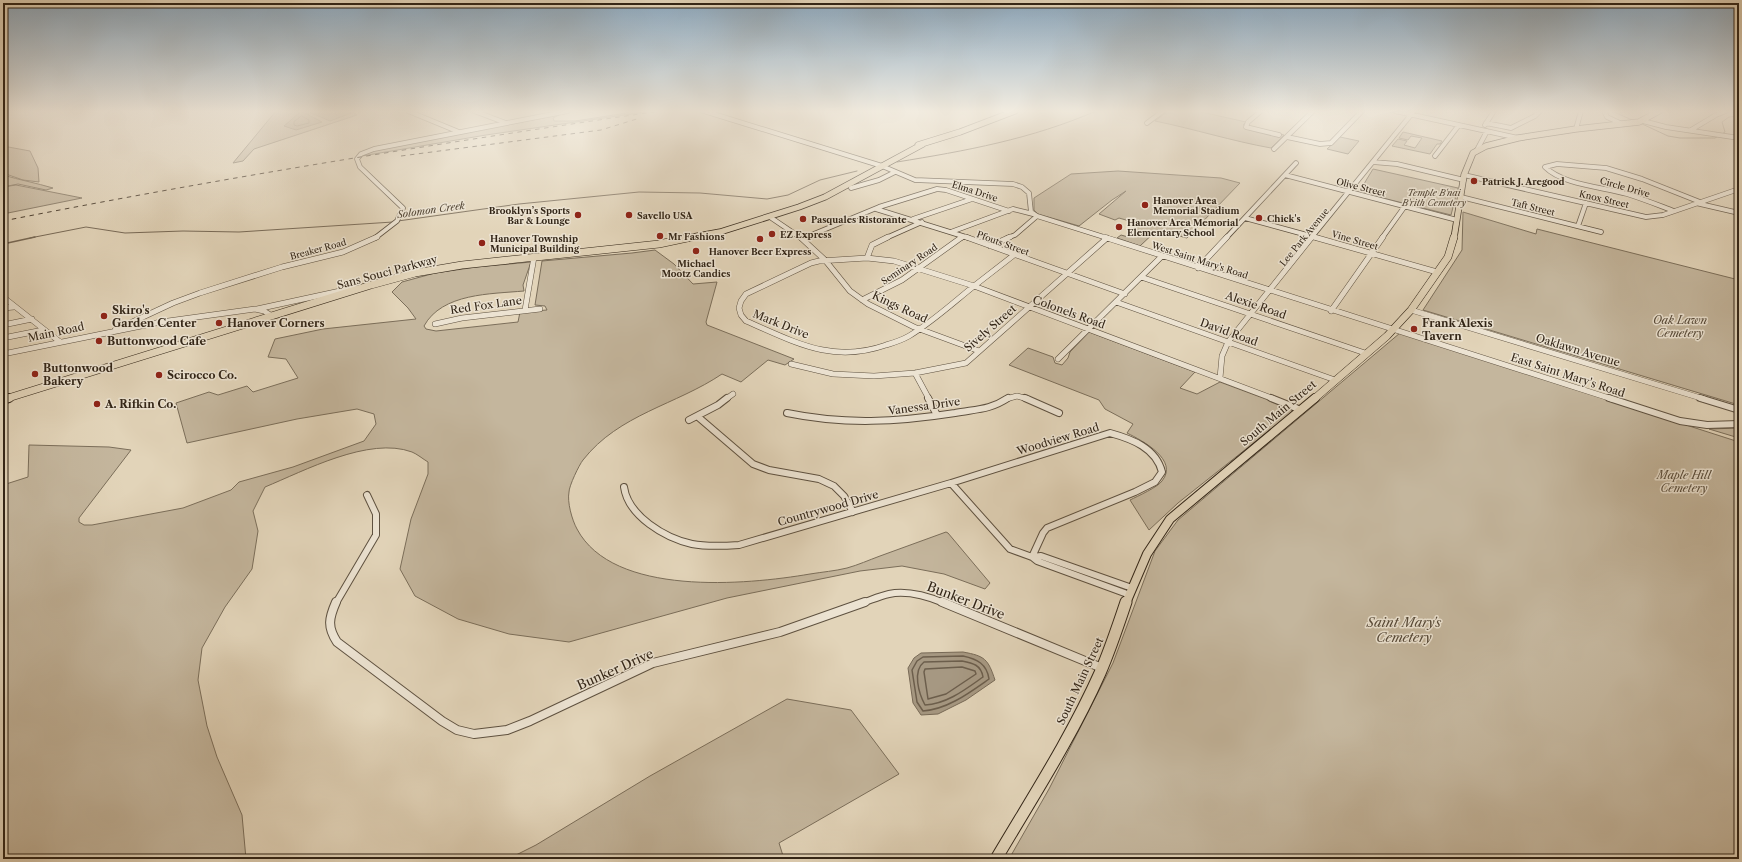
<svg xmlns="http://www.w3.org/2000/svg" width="1742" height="862" viewBox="0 0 1742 862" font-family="'Libre Caslon Text',serif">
	<rect width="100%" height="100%" fill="#e2d4b9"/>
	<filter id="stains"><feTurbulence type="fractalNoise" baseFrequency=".005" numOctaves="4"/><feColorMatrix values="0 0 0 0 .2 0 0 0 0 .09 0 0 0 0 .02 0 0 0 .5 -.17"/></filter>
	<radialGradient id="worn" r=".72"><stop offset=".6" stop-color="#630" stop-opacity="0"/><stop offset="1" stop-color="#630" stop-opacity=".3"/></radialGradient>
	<path fill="#c4b69d" stroke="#7b6e5a" d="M 276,111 L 351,111 L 357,115 L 254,149 L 243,161 L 233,163 Z
		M 630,111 L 652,111 L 486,135 L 362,156 L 373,150 L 559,115 L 553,118 L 554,121 L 575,121 L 627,113 Z
		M 1168,111 L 1197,111 L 1246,122 L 1243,125 L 1284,135 L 1271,148 C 1232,141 1194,129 1155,121 Z
		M 1403,132 L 1442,141 L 1440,144 L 1437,144 L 1430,154 L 1392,146 L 1398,139 L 1407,141 L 1404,145 L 1415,148 L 1422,138 L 1411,136 L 1408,140 L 1399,138 Z
		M 1340,137 L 1359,141 L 1348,154 L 1327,149 Z
		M 3,146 L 30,151 L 38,168 L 39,182 L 23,180 L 3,173 Z
		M 1373,169 L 1458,188 L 1451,215 L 1359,192 Z
		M 1118,171 L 1221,178 L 1240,183 L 1187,238 L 1157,230 L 1140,246 L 1117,238 L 1121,235 L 1128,237 L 1135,231 L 1132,230 L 1137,226 L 1132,224 L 1133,222 L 1119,218 L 1115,220 L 1099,214 L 1126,191 L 1112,200 L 1079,226 L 1038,214 L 1034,210 L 1034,198 L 1071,174 Z
		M 3,175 C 20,180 36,183 53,188 L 46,190 L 18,184 L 3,187 Z
		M 16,185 L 82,198 L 3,214 L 3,187 Z
		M 1463,212 L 1536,234 L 1537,229 L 1739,280 L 1739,405 L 1423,310 L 1462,250 Z
		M 655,250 L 674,264 L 693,284 L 717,282 L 706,322 L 707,325 L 794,359 L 785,365 L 768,360 L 741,382 L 722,374 C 676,405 619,414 583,460 C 579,465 569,486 569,492 C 567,502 572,520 577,529 C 613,597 746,585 810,574 C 822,572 835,571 847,568 C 858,565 869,560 880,556 C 902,548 924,540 946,532 L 948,533 L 990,583 L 985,589 L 944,574 L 902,566 L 860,571 L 727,598 L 569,642 L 509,634 L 458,619 L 415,596 L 400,569 L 411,519 L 428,474 L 428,462 C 423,459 417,454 412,452 C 369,436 304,471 265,487 L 253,511 L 258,531 L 252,569 L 225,607 L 202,648 L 198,680 L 207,726 L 217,757 L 242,815 L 246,859 L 3,859 L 3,485 L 28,477 L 29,445 L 109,447 L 131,450 L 79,518 L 79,522 L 84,525 L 92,525 L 183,508 L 231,490 L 239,482 L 293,467 L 364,441 L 376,424 L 374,414 L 357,409 L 297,419 L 187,443 L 176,403 L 209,392 L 218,395 L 247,386 L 253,392 L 298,378 L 286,359 L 268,357 L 275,339 L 323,329 L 416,319 L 408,308 L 392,292 L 402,282 L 435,273 L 477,267 L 531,262 L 523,285 L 524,291 C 491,294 442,293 424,326 L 426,329 L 436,331 L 518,322 L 520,312 L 547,310 L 545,306 L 535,305 L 542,261 L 632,253 Z
		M 1089,332 L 1195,372 L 1180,388 L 1197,394 L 1220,382 L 1295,410 L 1178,503 L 1149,530 L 1130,500 C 1138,496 1158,487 1162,481 C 1179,460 1143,441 1127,433 L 1133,424 L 1105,409 L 1099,400 L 1009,365 L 1028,348 L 1053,357 L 1055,363 L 1062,365 L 1068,358 L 1070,352 Z
		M 1400,333 L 1739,442 L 1739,859 L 1009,859 L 1049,789 L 1113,663 L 1155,551 L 1178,520 Z
		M 1739,428 L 1739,438 L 1709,429 Z
		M 787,699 L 851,710 L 899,774 L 779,843 L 784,859 L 508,859 L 536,845 L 650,776 Z"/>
	<path fill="#a69882" stroke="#786a57" d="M 307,111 L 348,111 L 351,113 L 330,121 Z
		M 303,112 L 322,122 L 296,130 L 284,126 L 299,113 Z
		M 963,652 C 985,656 988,659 995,680 L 966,700 L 938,714 L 921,715 L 913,703 L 908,668 L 914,658 L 921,653 Z"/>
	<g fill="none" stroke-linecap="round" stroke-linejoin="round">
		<path stroke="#6c5e4c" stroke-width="1" d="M 302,116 L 309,120 L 309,123 L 297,126 L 294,125 L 294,122 Z"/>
		<path stroke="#6c5e4c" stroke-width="1.5" d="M 963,656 C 977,659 987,664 989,679 C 969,693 948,709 923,711 L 917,702 L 912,670 L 917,661 L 923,657 Z
			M 962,661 C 973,663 981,665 983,677 C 966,689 947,704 925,705 C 919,694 912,671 924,662 Z
			M 962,667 L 975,671 L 976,674 L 946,694 L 928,699 L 924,672 L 925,669 Z"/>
		<path stroke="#786a57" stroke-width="1" d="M 1612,111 L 1632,120
			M 1640,123 L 1668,136 L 1680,138 L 1715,138 L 1725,132 L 1722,122 L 1729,117 L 1739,116
			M 897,162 C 965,151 1032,139 1096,111
			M 398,221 L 519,204 L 639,192 L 700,193 L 767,199 L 788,195 L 820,180 L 857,171
			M 30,238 L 86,227 L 125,233 L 183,231 L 239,232 L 393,222"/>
		<path stroke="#786a57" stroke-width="1.5" d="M 3,244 L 35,237"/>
		<defs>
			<path id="minor-far3" d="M 408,111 L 459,132
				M 474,111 L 506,123
				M 704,111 L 882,166 L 915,180 L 1013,184 L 1022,187 L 1029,193 L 1031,212 L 1037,216 L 1107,238
				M 1261,111 L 1248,122 L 1246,127 L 1279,135
				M 1395,111 L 1518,138
				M 1604,111 L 1607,117 L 1622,124
				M 1643,121 L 1666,127 L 1739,138
				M 1147,123 L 1163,111
				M 1486,123 L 1511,128 L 1535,116 L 1540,111
				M 1485,125 L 1494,111
				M 1576,129 L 1581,111
				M 1691,130 L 1716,115 L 1726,111
				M 1287,137 L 1320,144 L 1331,143 L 1362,111
				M 1274,149 L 1313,111
				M 1477,150 L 1487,131
				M 1435,156 L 1459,125
				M 1373,162 L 1397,164 L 1464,180
				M 1285,175 L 1457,220
				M 1464,175 L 1646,217 L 1663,215 L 1739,189
				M 851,188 L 879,180 L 895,172
				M 1461,197 L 1601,232
				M 1696,203 L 1739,213
				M 876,209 L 969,238
				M 1674,211 C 1658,205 1643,199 1627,194 C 1603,187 1563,185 1545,167 L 1557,164 L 1606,168 L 1642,179 L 1700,202
				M 770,217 L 801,238
				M 1245,218 L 1318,238
				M 913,219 L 972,199
				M 1578,226 L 1586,203
				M 951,232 L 1013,209 L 1033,214
				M 375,238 L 397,221 L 403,208 L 360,167 L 357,159 L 361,154 L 374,149 L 568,111
				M 804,238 L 879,207 L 937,189 L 946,190 L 1009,211
				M 886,238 L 922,222
				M 961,238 L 963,237
				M 1007,238 L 1015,235 L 1037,216
				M 1226,238 L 1296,163
				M 1311,238 L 1414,111
				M 1382,238 L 1405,206"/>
			<path id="minor-far2" d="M 800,237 L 825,260 L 850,291 L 868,304 L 914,327 L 979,351
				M 966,237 L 1125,294
				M 1104,237 L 1612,399
				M 1314,237 L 1437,272
				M 803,239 L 807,237
				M 990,246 L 1010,237
				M 867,258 L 894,261 L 974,286 C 954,302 931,323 909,336 C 902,340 893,343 886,345 C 832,364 795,342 746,321 L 741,315 L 739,308 L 741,301 L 746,294 L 811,263 L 819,261 Z
				M 867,258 L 872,245 L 888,237
				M 1198,268 L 1227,237
				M 1141,277 L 1365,353
				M 974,286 L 1274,399
				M 974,286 L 1014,255
				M 3,297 L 60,342
				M 862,300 L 902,280 L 962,237
				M 1116,302 L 1335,380
				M 3,308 L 14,307
				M 257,309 L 354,288
				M 525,310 L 534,257
				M 1411,310 L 1704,399
				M 1331,311 L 1383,237
				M 435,324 L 462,318 L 540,309
				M 3,325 L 32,319
				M 115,330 L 173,303 L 200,293 L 282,267 L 343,252 L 377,237
				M 3,338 L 43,330
				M 3,354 L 161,322 L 255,309 L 264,311 L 272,316
				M 1058,359 L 1162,256
				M 791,364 L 833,374 L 874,376 L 915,373 L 966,363 L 1107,238
				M 915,373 L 929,399
				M 1220,378 L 1222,356 L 1228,342 L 1312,237
				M 726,399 L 733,394
				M 1006,399 L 1017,396 L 1028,399"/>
			<path id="minor-far1" d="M 928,398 L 937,415
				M 1025,398 L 1059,413
				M 1271,398 L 1301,410
				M 1609,398 L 1680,421 L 1707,425 L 1739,424
				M 1700,398 L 1739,410
				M 787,413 C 845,425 897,422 955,413 C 976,409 990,410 1008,398
				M 697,416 L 753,464 L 769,470 L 819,479 L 834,486 L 844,496 L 853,512
				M 689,420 L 718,405 L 727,398
				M 951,483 L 1110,433 C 1132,439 1156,448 1162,472 L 1155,482 L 1135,492 L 1047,528 L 1043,533 L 1032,557
				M 624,487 C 628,516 665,538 692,544 C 707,547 724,546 739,545 L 951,483 L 1010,549 L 1032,557 L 1037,561 L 1130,595
				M 1032,557 L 1041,556 L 1132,588
				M 336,603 L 376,535 L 376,514 L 367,495
				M 862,603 C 871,600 880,596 889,594 C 908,590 927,596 944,603"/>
			<path id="minor" d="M 336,602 C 329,618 327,627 337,642 L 442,721 L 457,730 L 474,734 L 507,730 L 530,721 L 653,663 L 780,632 L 865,602
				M 942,602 L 1102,668"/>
			<path id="major-far3" d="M 918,145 L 960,132 L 1015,111
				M 687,238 L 720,232 L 799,207 L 825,197 L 923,144
				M 1454,238 L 1464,175 L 1473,153 L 1486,146 L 1518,138 L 1576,129 L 1639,122 L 1659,111"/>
			<path id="major-far2" d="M 5,399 L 371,285 L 415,273 L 462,265 L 659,244 L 692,237
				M 1314,399 L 1387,336 L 1411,310 L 1448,257 L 1454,237"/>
			<path id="major-far1" d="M 3,400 L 9,398
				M 1126,603 L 1147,554 L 1170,519 L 1315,398"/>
			<path id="major" d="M 996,859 C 1032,798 1071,738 1100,673 C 1110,650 1118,626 1126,602"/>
		</defs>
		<use href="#minor-far3" stroke="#5e5140" stroke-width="5.5"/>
		<use href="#minor-far2" stroke="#5e5140" stroke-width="6"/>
		<use href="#minor-far1" stroke="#5e5140" stroke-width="8"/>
		<use href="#minor" stroke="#5e5140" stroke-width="10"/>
		<use href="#major-far3" stroke="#322517" stroke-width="7"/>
		<use href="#major-far2" stroke="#322517" stroke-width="8"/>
		<use href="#major-far1" stroke="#322517" stroke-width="10"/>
		<use href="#major" stroke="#322517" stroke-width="13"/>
		<use href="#minor-far3" stroke="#ece3d2" stroke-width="4"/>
		<use href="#minor-far2" stroke="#ece3d2" stroke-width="5"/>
		<use href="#minor-far1" stroke="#ece3d2" stroke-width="6"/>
		<use href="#minor" stroke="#ece3d2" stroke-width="8"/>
		<use href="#major-far3" stroke="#e2d4b9" stroke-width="5.5"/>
		<use href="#major-far2" stroke="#e2d4b9" stroke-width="7"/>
		<use href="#major-far1" stroke="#e2d4b9" stroke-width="8"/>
		<use href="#major" stroke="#e2d4b9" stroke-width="11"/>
		<path stroke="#322517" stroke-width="1" stroke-dasharray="4.5 4.5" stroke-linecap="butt" d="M 401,156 L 601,130 L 640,118
			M 3,221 C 221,178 440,143 660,111"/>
	</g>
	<linearGradient id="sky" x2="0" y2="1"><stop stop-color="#8da9bf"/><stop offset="0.48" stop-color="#f2ece0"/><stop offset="1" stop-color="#f2ece0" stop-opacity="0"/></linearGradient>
	<rect width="1742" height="232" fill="url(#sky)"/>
	<g fill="#8f2418" stroke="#ece3d2" stroke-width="1.5">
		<circle cx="1474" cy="181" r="4"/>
		<circle cx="1145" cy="205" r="4"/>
		<circle cx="578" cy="215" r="4"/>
		<circle cx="629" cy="215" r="4"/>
		<circle cx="1259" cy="218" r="4"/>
		<circle cx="803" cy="219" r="4"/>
		<circle cx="1119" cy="227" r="4"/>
		<circle cx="772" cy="234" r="4"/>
		<circle cx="660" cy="236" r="4"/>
		<circle cx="760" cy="239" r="4"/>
		<circle cx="482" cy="243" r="4"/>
		<circle cx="696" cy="251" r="4"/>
		<circle cx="104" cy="316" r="4"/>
		<circle cx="219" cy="323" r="4"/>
		<circle cx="1414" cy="329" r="4"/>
		<circle cx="99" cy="341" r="4"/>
		<circle cx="35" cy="374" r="4"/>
		<circle cx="159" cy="375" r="4"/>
		<circle cx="97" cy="404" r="4"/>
	</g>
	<g text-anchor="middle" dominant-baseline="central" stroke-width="3" stroke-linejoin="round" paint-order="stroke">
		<g font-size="9" font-weight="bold" fill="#322517" stroke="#ece3d2" text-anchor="start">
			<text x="1482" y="181">Patrick J. Aregood</text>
			<text x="1153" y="200">Hanover Area<tspan x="1153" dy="10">Memorial Stadium</tspan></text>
			<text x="570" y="210" text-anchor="end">Brooklyn’s Sports<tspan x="570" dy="10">Bar &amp; Lounge</tspan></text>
			<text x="637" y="215">Savello USA</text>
			<text x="1267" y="218">Chick's</text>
			<text x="811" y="219">Pasquales Ristorante</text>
			<text x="1127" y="222">Hanover Area Memorial<tspan x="1127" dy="10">Elementary School</tspan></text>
			<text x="780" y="234">EZ Express</text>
			<text x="668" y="236">Mr Fashions</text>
			<text x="490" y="238">Hanover Township<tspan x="490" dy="10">Municipal Building</tspan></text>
			<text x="760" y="251" text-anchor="middle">Hanover Beer Express</text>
			<text x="696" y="263" text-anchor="middle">Michael<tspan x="696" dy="10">Mootz Candies</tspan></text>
		</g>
		<g font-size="9" fill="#322517" stroke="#ece3d2">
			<text transform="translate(1361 187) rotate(14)">Olive Street</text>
			<text transform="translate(1625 187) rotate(16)">Circle Drive</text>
			<text transform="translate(975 191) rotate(18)">Elma Drive</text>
			<text transform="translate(1604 199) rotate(13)">Knox Street</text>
			<text transform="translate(1533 207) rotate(14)">Taft Street</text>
			<text transform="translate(1304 237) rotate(-51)">Lee Park Avenue</text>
			<text transform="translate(1355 240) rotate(16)">Vine Street</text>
			<text transform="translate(1003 243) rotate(20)">Pfouts Street</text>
			<text transform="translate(318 249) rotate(-15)">Breaker Road</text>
			<text transform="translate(1200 260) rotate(18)">West Saint Mary's Road</text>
			<text transform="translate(909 264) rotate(-34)">Seminary Road</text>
		</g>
		<g font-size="9" font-style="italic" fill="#564938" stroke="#ece3d2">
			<text x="1434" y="192">Temple B'nai<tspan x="1434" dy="10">B'rith Cemetery</tspan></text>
		</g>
		<g font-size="10" font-style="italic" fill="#554837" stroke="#ece3d2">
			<text transform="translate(431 210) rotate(-8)">Solomon Creek</text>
		</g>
		<g font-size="11" fill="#322517" stroke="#ece3d2">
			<text transform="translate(387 272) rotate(-15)">Sans Souci Parkway</text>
			<text transform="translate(486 305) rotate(-8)">Red Fox Lane</text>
			<text transform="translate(1256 305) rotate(19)">Alexie Road</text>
			<text transform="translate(900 307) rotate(25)">Kings Road</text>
			<text transform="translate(1069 312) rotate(20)">Colonels Road</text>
			<text transform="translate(781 324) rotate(22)">Mark Drive</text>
			<text transform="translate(990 328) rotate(-41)">Sively Street</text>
			<text transform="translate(56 332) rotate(-12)">Main Road</text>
			<text transform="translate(1229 332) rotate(20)">David Road</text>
			<text transform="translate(1578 350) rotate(17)">Oaklawn Avenue</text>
			<text transform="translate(1568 375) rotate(18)">East Saint Mary's Road</text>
			<text transform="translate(924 406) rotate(-8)">Vanessa Drive</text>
			<text transform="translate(1278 413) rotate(-40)">South Main Street</text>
			<text transform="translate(1058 439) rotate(-17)">Woodview Road</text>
			<text transform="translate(828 508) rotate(-16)">Countrywood Drive</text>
			<text transform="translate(1080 681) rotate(-65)">South Main Street</text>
		</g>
		<g font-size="11" font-weight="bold" fill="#322517" stroke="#ece3d2" text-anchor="start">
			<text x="112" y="310">Skiro's<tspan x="112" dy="13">Garden Center</tspan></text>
			<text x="227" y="323">Hanover Corners</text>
			<text x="1422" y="323">Frank Alexis<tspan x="1422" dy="13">Tavern</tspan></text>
			<text x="107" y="341">Buttonwood Cafe</text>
			<text x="43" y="368">Buttonwood<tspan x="43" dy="13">Bakery</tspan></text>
			<text x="167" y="375">Scirocco Co.</text>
			<text x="105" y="404">A. Rifkin Co.</text>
		</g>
		<g font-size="11" font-style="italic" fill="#564938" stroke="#ece3d2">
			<text x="1680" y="320">Oak Lawn<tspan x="1680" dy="13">Cemetery</tspan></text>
			<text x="1684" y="475">Maple Hill<tspan x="1684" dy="13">Cemetery</tspan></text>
		</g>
		<g font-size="13" fill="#322517" stroke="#ece3d2">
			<text transform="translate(966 600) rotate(21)">Bunker Drive</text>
			<text transform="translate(615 669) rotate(-24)">Bunker Drive</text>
		</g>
		<g font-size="13" font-style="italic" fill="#564938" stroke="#ece3d2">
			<text x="1404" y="622">Saint Mary's<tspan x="1404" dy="15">Cemetery</tspan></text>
		</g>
	</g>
	<rect width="1742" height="862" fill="none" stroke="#e2d4b9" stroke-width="16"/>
	<rect x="4" y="4" width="1734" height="854" fill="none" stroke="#322517" stroke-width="2"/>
	<rect x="8" y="8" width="1726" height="846" fill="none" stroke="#322517"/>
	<rect width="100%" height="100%" filter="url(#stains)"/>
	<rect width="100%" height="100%" fill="url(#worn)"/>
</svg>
